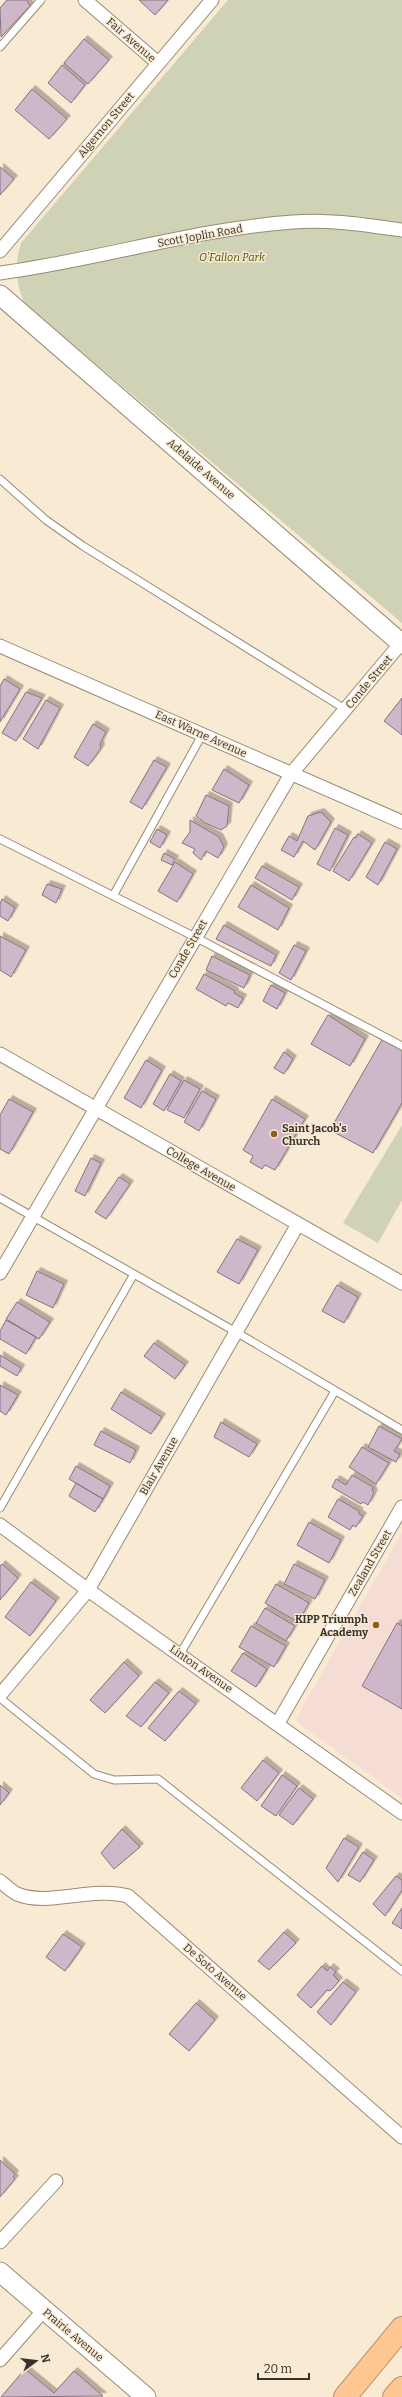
<svg xmlns="http://www.w3.org/2000/svg" width="402" height="2397" viewBox="0 0 402 2397" font-family="Bitter,serif">
	<defs>
		<filter id="shadow"><feDropShadow dx="3.5" dy="-3.5" stdDeviation="0" flood-color="#0004"/></filter>
	</defs>
	<rect width="100%" height="100%" fill="#f8ead3"/>
	<path fill="#f5dcd4" d="M 402,1533 L 402,1798 L 297,1722 L 297,1717 Z"/>
	<path fill="#cfd2b5" d="M 228,0 L 402,0 L 402,623 L 24,303 C 16,281 14,265 21,243 Z
		M 402,1125 L 402,1200 L 378,1243 L 343,1223 Z"/>
	<path fill="#ceb7c8" stroke="#867180" filter="url(#shadow)" d="M 7,0 L 27,0 L 30,6 L 1,37 L 0,8 Z
		M 139,0 L 168,0 L 155,15 Z
		M 84,39 L 109,60 L 88,84 L 64,63 Z
		M 62,65 L 85,85 L 71,103 L 48,83 Z
		M 32,89 L 67,119 L 49,139 L 15,110 Z
		M 0,167 L 14,179 L 0,195 Z
		M 4,679 L 20,689 L 0,722 L 0,686 Z
		M 26,692 L 42,698 L 16,741 L 2,733 Z
		M 402,698 L 402,735 L 384,721 Z
		M 46,700 L 60,708 L 38,749 L 23,739 Z
		M 93,724 L 106,732 L 100,744 L 101,748 L 97,754 L 88,766 L 74,757 Z
		M 154,760 L 167,767 L 142,809 L 130,802 Z
		M 224,769 L 249,785 L 239,803 L 212,790 Z
		M 206,795 L 229,806 L 227,826 L 221,830 L 205,823 L 196,816 Z
		M 321,812 L 331,822 L 315,850 L 303,841 L 294,857 L 281,850 L 289,836 L 297,841 L 308,816 Z
		M 190,820 L 219,837 L 224,847 L 218,858 L 206,851 L 201,860 L 193,853 L 195,849 L 182,843 L 190,832 Z
		M 335,828 L 348,835 L 330,871 L 317,864 Z
		M 157,829 L 167,835 L 160,848 L 150,842 Z
		M 358,834 L 372,843 L 349,881 L 333,871 L 354,837 L 356,838 Z
		M 385,842 L 397,849 L 378,885 L 366,877 Z
		M 164,853 L 175,859 L 172,865 L 161,860 Z
		M 175,862 L 193,874 L 177,902 L 158,891 Z
		M 262,866 L 299,887 L 292,900 L 255,878 Z
		M 47,884 L 62,889 L 56,903 L 42,895 Z
		M 251,885 L 289,908 L 278,930 L 238,907 Z
		M 2,899 L 15,908 L 8,921 L 0,916 L 0,904 Z
		M 224,925 L 276,955 L 271,966 L 216,939 Z
		M 0,936 L 26,950 L 11,977 L 0,970 Z
		M 294,945 L 306,951 L 291,980 L 279,973 Z
		M 212,956 L 250,975 L 244,988 L 206,970 Z
		M 204,974 L 235,991 L 234,993 L 243,998 L 238,1008 L 228,1003 L 226,1006 L 196,989 Z
		M 271,985 L 285,993 L 277,1009 L 263,1001 Z
		M 328,1015 L 365,1039 L 350,1066 L 311,1044 Z
		M 383,1038 L 402,1050 L 402,1103 L 373,1153 L 330,1130 Z
		M 284,1052 L 293,1059 L 284,1074 L 274,1068 Z
		M 146,1060 L 162,1070 L 141,1108 L 124,1098 Z
		M 170,1074 L 181,1081 L 164,1111 L 153,1104 Z
		M 184,1080 L 200,1089 L 184,1118 L 167,1110 Z
		M 202,1091 L 216,1099 L 199,1131 L 184,1122 Z
		M 9,1099 L 33,1112 L 9,1154 L 0,1149 L 0,1115 Z
		M 272,1099 L 305,1119 L 275,1170 L 265,1165 L 262,1169 L 250,1162 L 253,1156 L 243,1150 Z
		M 91,1158 L 101,1163 L 85,1196 L 75,1191 Z
		M 119,1177 L 130,1184 L 106,1219 L 95,1212 Z
		M 237,1239 L 258,1250 L 239,1284 L 217,1272 Z
		M 37,1271 L 64,1284 L 53,1308 L 26,1295 Z
		M 337,1285 L 358,1297 L 344,1323 L 322,1311 Z
		M 17,1302 L 50,1322 L 39,1339 L 6,1319 Z
		M 6,1320 L 36,1337 L 26,1354 L 0,1339 L 0,1331 Z
		M 154,1343 L 185,1365 L 175,1379 L 144,1356 Z
		M 0,1355 L 21,1368 L 17,1376 L 0,1366 Z
		M 0,1385 L 18,1395 L 6,1415 L 0,1411 Z
		M 121,1392 L 162,1417 L 151,1434 L 111,1409 Z
		M 221,1422 L 257,1444 L 249,1457 L 214,1437 Z
		M 379,1426 L 402,1439 L 394,1451 L 400,1454 L 396,1462 L 368,1447 Z
		M 101,1431 L 136,1450 L 130,1463 L 94,1445 Z
		M 362,1447 L 389,1463 L 376,1484 L 349,1467 Z
		M 76,1466 L 110,1486 L 103,1499 L 69,1479 Z
		M 352,1475 L 373,1487 L 372,1490 L 374,1493 L 368,1505 L 363,1502 L 361,1504 L 332,1487 L 336,1479 L 346,1485 Z
		M 76,1483 L 103,1499 L 95,1512 L 69,1496 Z
		M 338,1499 L 359,1511 L 359,1514 L 363,1516 L 356,1527 L 353,1525 L 350,1530 L 328,1517 Z
		M 309,1522 L 341,1540 L 329,1563 L 297,1545 Z
		M 2,1564 L 18,1578 L 0,1600 L 0,1566 Z
		M 294,1564 L 325,1580 L 315,1599 L 284,1584 Z
		M 31,1582 L 56,1601 L 30,1636 L 5,1617 Z
		M 276,1584 L 309,1603 L 298,1622 L 265,1603 Z
		M 265,1608 L 295,1626 L 286,1641 L 256,1623 Z
		M 397,1623 L 402,1626 L 402,1709 L 362,1686 Z
		M 251,1626 L 286,1646 L 274,1667 L 239,1647 Z
		M 243,1653 L 267,1669 L 256,1687 L 231,1671 Z
		M 124,1662 L 139,1676 L 105,1713 L 90,1700 Z
		M 155,1682 L 169,1693 L 141,1727 L 126,1716 Z
		M 179,1691 L 196,1704 L 165,1741 L 148,1728 Z
		M 263,1760 L 279,1773 L 257,1801 L 241,1788 Z
		M 282,1775 L 297,1786 L 276,1816 L 261,1806 Z
		M 0,1785 L 9,1793 L 0,1805 Z
		M 299,1788 L 313,1799 L 293,1825 L 279,1815 Z
		M 122,1829 L 140,1847 L 114,1869 L 101,1853 Z
		M 344,1838 L 359,1847 L 338,1882 L 326,1868 Z
		M 363,1852 L 374,1860 L 360,1882 L 348,1875 Z
		M 396,1876 L 402,1880 L 402,1890 L 385,1916 L 373,1904 Z
		M 402,1908 L 402,1929 L 392,1923 Z
		M 284,1932 L 296,1943 L 269,1970 L 258,1961 Z
		M 63,1934 L 82,1947 L 65,1971 L 46,1957 Z
		M 322,1966 L 327,1971 L 330,1967 L 336,1972 L 333,1975 L 339,1981 L 330,1991 L 327,1990 L 311,2008 L 297,1995 Z
		M 343,1982 L 356,1992 L 331,2025 L 317,2012 Z
		M 196,2003 L 215,2020 L 189,2051 L 169,2034 Z
		M 0,2160 L 15,2174 L 13,2177 L 15,2179 L 0,2197 Z
		M 25,2369 L 54,2393 L 74,2371 L 103,2396 L 1,2397 Z"/>
	<g fill="none" stroke-linecap="round" stroke-linejoin="round">
		<defs>
			<path id="lane" d="M 0,47 L 41,0
				M 0,479 L 46,520 L 83,546 L 345,709
				M 0,839 L 195,937 L 402,1046
				M 113,896 L 202,735
				M 0,1198 L 236,1332 L 402,1430
				M 0,1508 L 134,1274
				M 180,1654 L 335,1391
				M 0,1698 L 94,1774 L 114,1780 L 158,1779 L 402,1971"/>
			<path id="street" d="M 85,0 L 158,63
				M 0,251 L 212,0
				M 0,273 C 98,260 194,229 293,222 C 329,219 367,225 402,230
				M 0,646 L 402,822
				M 0,1054 L 402,1283
				M 0,1273 L 291,774 L 401,643
				M 0,1525 L 88,1590 L 402,1813
				M 0,1695 L 88,1590 L 298,1224
				M 278,1723 L 402,1507
				M 0,1881 C 5,1885 11,1891 17,1894 C 48,1907 92,1886 128,1896 L 402,2137
				M 0,2242 L 56,2181
				M 0,2360 L 44,2310"/>
			<path id="secondary" d="M 0,295 L 402,644
				M 0,2272 L 146,2397"/>
			<path id="highway" d="M 345,2397 L 402,2328
				M 394,2397 L 402,2388"/>
		</defs>
		<use href="#lane" stroke="#988b76" stroke-width="9"/>
		<use href="#street" stroke="#988b76" stroke-width="15"/>
		<use href="#secondary" stroke="#988b76" stroke-width="21"/>
		<use href="#highway" stroke="#b9936c" stroke-width="24"/>
		<use href="#lane" stroke="#fff" stroke-width="7"/>
		<use href="#street" stroke="#fff" stroke-width="13"/>
		<use href="#secondary" stroke="#fff" stroke-width="19"/>
		<use href="#highway" stroke="#fec690" stroke-width="22"/>
	</g>
	<g fill="#935b15" stroke="#f8ead3" stroke-width="1.5">
		<circle cx="274" cy="1134" r="4"/>
		<circle cx="376" cy="1625" r="4"/>
	</g>
	<g text-anchor="middle" dominant-baseline="central" stroke-width="3" stroke-linejoin="round" paint-order="stroke">
		<g font-size="11" fill="#38332a" stroke="#f8ead3">
			<text transform="translate(131 40) rotate(41)">Fair Avenue</text>
			<text transform="translate(106 125) rotate(-50)">Algernon Street</text>
			<text transform="translate(200 236) rotate(-10)">Scott Joplin Road</text>
			<text transform="translate(201 469) rotate(41)">Adelaide Avenue</text>
			<text transform="translate(369 682) rotate(-50)">Conde Street</text>
			<text transform="translate(201 734) rotate(24)">East Warne Avenue</text>
			<text transform="translate(188 949) rotate(-60)">Conde Street</text>
			<text transform="translate(201 1169) rotate(30)">College Avenue</text>
			<text transform="translate(159 1466) rotate(-60)">Blair Avenue</text>
			<text transform="translate(370 1563) rotate(-60)">Zealand Street</text>
			<text transform="translate(201 1669) rotate(35)">Linton Avenue</text>
			<text transform="translate(215 1972) rotate(41)">De Soto Avenue</text>
			<text transform="translate(73 2335) rotate(40)">Prairie Avenue</text>
		</g>
		<g font-size="11" font-style="italic" fill="#515300" stroke="#f8ead3">
			<text x="232" y="257">O'Fallon Park</text>
		</g>
		<g font-size="11" font-weight="bold" fill="#38332a" stroke="#f8ead3" text-anchor="start">
			<text x="282" y="1128">Saint Jacob's<tspan x="282" dy="13">Church</tspan></text>
			<text x="368" y="1619" text-anchor="end">KIPP Triumph<tspan x="368" dy="13">Academy</tspan></text>
		</g>
	</g>
	<g transform="translate(36 2361) rotate(75)" stroke="#f8ead3" stroke-width="3" paint-order="stroke">
	<path d="M0-3L7 15L0 10L-7 15Z" fill="#38332a"/>
	<text y="-6" font-size="11" font-weight="bold" text-anchor="middle" fill="#38332a">N</text>
	</g>
	<path d="M258 2373v6h51v-6" fill="none" stroke="#38332a" stroke-width="2"/>
	<text x="264" y="2373" font-size="12" fill="#38332a" stroke="#f8ead3" stroke-width="3" paint-order="stroke">20 m</text>
</svg>
